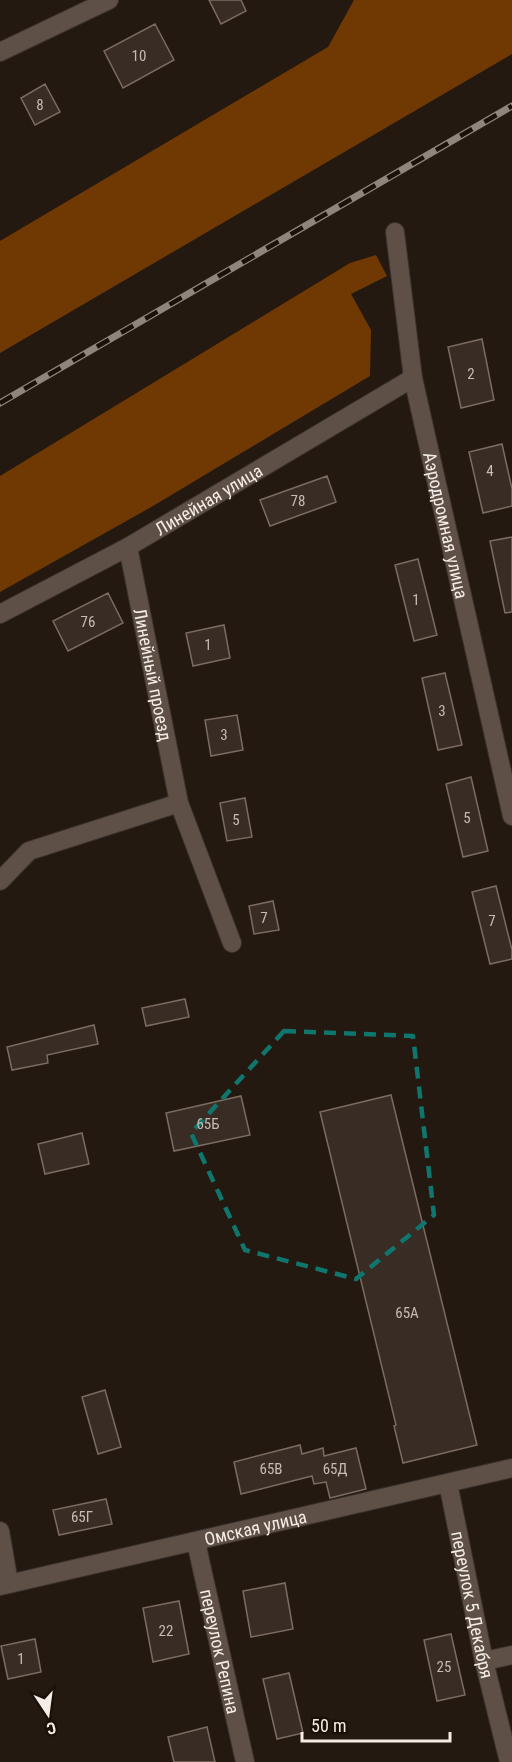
<svg xmlns="http://www.w3.org/2000/svg" width="512" height="1762" viewBox="0 0 512 1762" font-family="'Roboto Condensed',sans-serif">
	<rect width="100%" height="100%" fill="#241911"/>
	<path fill="#703903" d="M 354,0 L 512,0 L 512,54 L 0,353 L 0,241 L 328,47 Z
		M 376,255 L 387,276 L 351,294 L 371,330 L 370,376 L 153,506 L 0,592 L 0,476 L 350,263 Z"/>
	<path fill="#392c24" stroke="#7b6c63" stroke-width="1.5" d="M 209,0 L 241,0 L 246,11 L 221,24 Z
		M 155,24 L 174,60 L 123,88 L 104,51 Z
		M 45,84 L 60,112 L 35,125 L 21,98 Z
		M 482,339 L 494,400 L 461,408 L 448,347 Z
		M 502,444 L 512,489 L 512,506 L 483,513 L 469,452 Z
		M 327,476 L 336,502 L 270,526 L 260,500 Z
		M 512,537 L 512,612 L 505,613 L 490,541 Z
		M 418,559 L 437,635 L 414,641 L 395,565 Z
		M 108,593 L 123,623 L 68,651 L 53,621 Z
		M 224,625 L 230,658 L 193,666 L 186,633 Z
		M 445,673 L 462,745 L 438,750 L 422,678 Z
		M 237,715 L 243,750 L 211,756 L 205,720 Z
		M 471,777 L 488,851 L 463,857 L 446,784 Z
		M 245,798 L 252,837 L 227,841 L 220,803 Z
		M 496,886 L 512,950 L 512,959 L 490,964 L 472,892 Z
		M 273,901 L 279,930 L 254,934 L 249,906 Z
		M 185,999 L 189,1017 L 146,1026 L 142,1008 Z
		M 94,1025 L 98,1044 L 47,1055 L 48,1063 L 12,1070 L 7,1047 Z
		M 391,1095 L 477,1445 L 403,1463 L 394,1426 L 396,1425 L 320,1112 Z
		M 241,1096 L 250,1135 L 174,1151 L 166,1113 Z
		M 82,1133 L 89,1164 L 45,1174 L 38,1144 Z
		M 105,1390 L 121,1447 L 98,1454 L 82,1397 Z
		M 300,1445 L 302,1454 L 323,1448 L 324,1456 L 356,1448 L 366,1489 L 330,1498 L 326,1482 L 314,1484 L 312,1476 L 241,1494 L 234,1462 Z
		M 106,1499 L 112,1524 L 59,1535 L 53,1510 Z
		M 285,1583 L 293,1629 L 251,1637 L 243,1591 Z
		M 179,1601 L 189,1654 L 153,1662 L 143,1608 Z
		M 451,1634 L 465,1695 L 437,1701 L 424,1640 Z
		M 35,1639 L 41,1672 L 8,1679 L 1,1646 Z
		M 289,1673 L 303,1733 L 277,1739 L 263,1679 Z
		M 207,1727 L 215,1762 L 174,1762 L 168,1737 Z"/>
	<g fill="none" stroke-linecap="round" stroke-linejoin="round">
		<defs>
			<g id="minor">
				<path d="M 0,52 L 109,0"/>
				<path id="s1" d="M 395,232 L 413,378 L 512,816"/>
				<path id="s2" d="M 128,547 L 179,803 L 232,943"/>
				<path id="s3" d="M 0,614 L 128,547 L 413,378"/>
				<path d="M 0,881 L 29,851 L 179,803"/>
				<path id="s4" d="M 448,1483 L 484,1661 L 509,1762"/>
				<path d="M 0,1531 L 9,1583"/>
				<path id="s5" d="M 196,1542 L 245,1762"/>
				<path id="s6" d="M 0,1586 L 512,1468"/>
				<path d="M 484,1661 L 512,1655"/>
			</g>
		</defs>
		<use href="#minor" stroke="#3b322f" stroke-width="20"/>
		<use href="#minor" stroke="#5e5047" stroke-width="18"/>
		<defs>
			<path id="rail" d="M 0,403 L 512,106"/>
		</defs>
		<use href="#rail" stroke="#8f857e" stroke-width="7"/>
		<use href="#rail" stroke="#1a1008" stroke-width="4.5" stroke-dasharray="14" stroke-linecap="butt"/>
	</g>
	<path fill="none" stroke="#0f766e" stroke-width="4.5" stroke-dasharray="12 8" stroke-linejoin="round" d="M 284,1031 L 413,1036 L 434,1215 L 356,1279 L 245,1250 L 191,1133 Z"/>
	<g text-anchor="middle" dominant-baseline="central" stroke-width="5" stroke-linejoin="round" paint-order="stroke">
		<g font-size="15" fill="#c5bcb6">
			<text x="139" y="56">10</text>
			<text x="40" y="105">8</text>
			<text x="471" y="374">2</text>
			<text x="490" y="471">4</text>
			<text x="298" y="501">78</text>
			<text x="416" y="600">1</text>
			<text x="88" y="622">76</text>
			<text x="208" y="645">1</text>
			<text x="442" y="711">3</text>
			<text x="224" y="735">3</text>
			<text x="467" y="818">5</text>
			<text x="236" y="820">5</text>
			<text x="264" y="918">7</text>
			<text x="492" y="921">7</text>
			<text x="208" y="1124">65Б</text>
			<text x="407" y="1313">65А</text>
			<text x="271" y="1469">65В</text>
			<text x="335" y="1469">65Д</text>
			<text x="82" y="1517">65Г</text>
			<text x="166" y="1631">22</text>
			<text x="21" y="1659">1</text>
			<text x="444" y="1667">25</text>
		</g>
		<g font-size="18" fill="#f4ece6" stroke="#1a1008">
			<text stroke="none"><textPath href="#s3" startOffset="238">Линейная улица</textPath></text>
			<text stroke="none"><textPath href="#s1" startOffset="298">Аэродромная улица</textPath></text>
			<text stroke="none"><textPath href="#s2" startOffset="130">Линейный проезд</textPath></text>
			<text stroke="none"><textPath href="#s6" startOffset="262">Омская улица</textPath></text>
			<text stroke="none"><textPath href="#s4" startOffset="124">переулок 5 Декабря</textPath></text>
			<text stroke="none"><textPath href="#s5" startOffset="112">переулок Репина</textPath></text>
		</g>
	</g>
	<g transform="translate(48 1714) rotate(167)" stroke="#1a1008" stroke-width="4.5" paint-order="stroke">
	<path d="M0-4.5L10 22L0 15L-10 22Z" fill="#f4ece6"/>
	<text y="-9" font-size="16" font-weight="bold" text-anchor="middle" fill="#f4ece6">С</text>
	</g>
	<path d="M302 1732v9h148v-9" fill="none" stroke="#f4ece6" stroke-width="3"/>
	<text x="311" y="1732" font-size="18" fill="#f4ece6" stroke="#1a1008" stroke-width="4.5" paint-order="stroke">50 m</text>
</svg>
